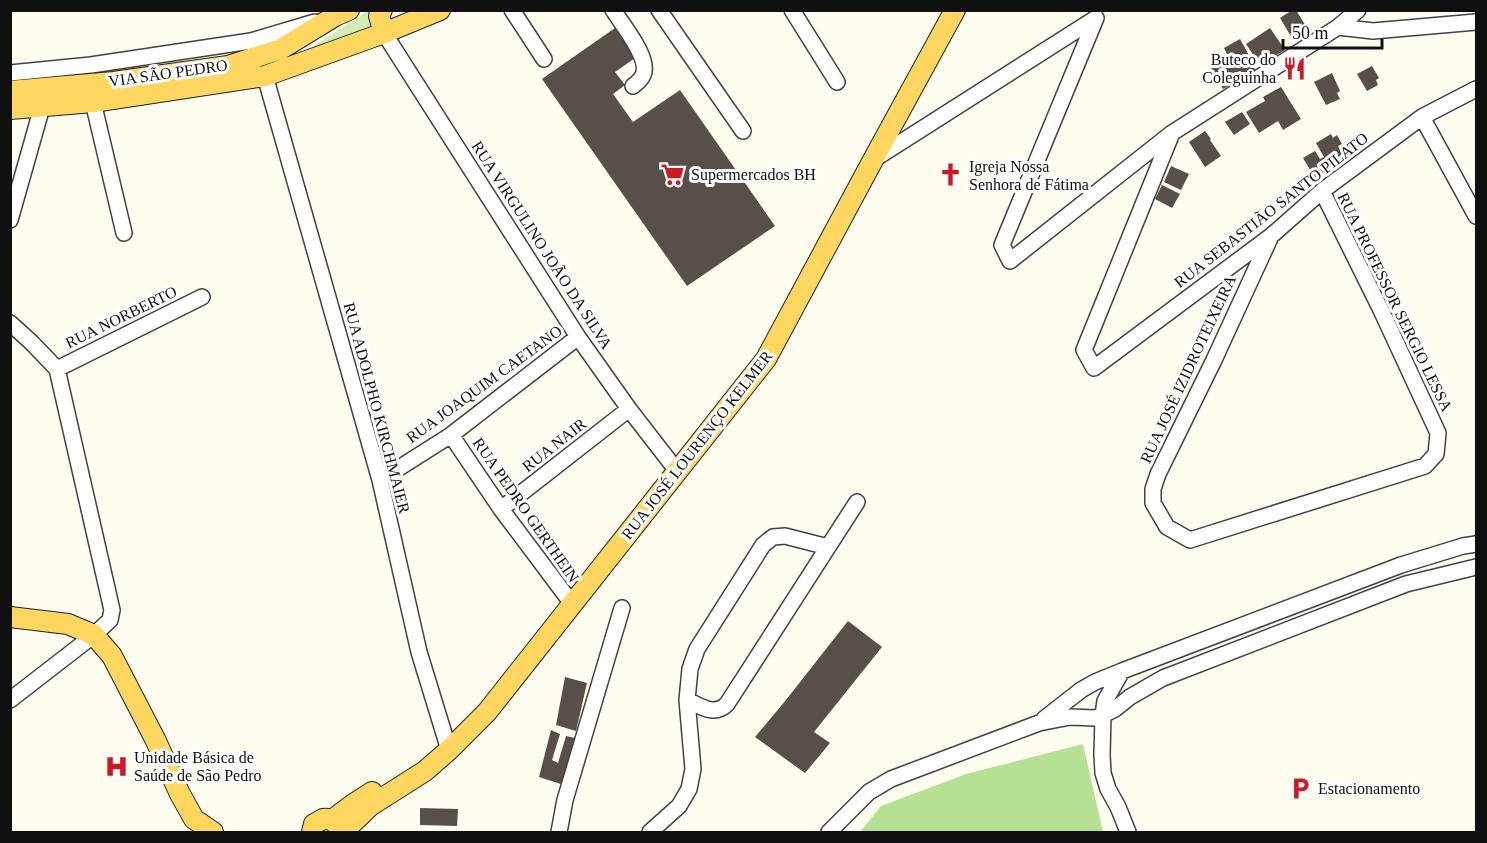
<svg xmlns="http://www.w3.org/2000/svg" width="1487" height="843" viewBox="0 0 1487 843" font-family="Georgia,serif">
	<rect width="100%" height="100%" fill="#fffcf0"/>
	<path fill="#d3eeb5" d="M 368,11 L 376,30 L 291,61 Z"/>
	<path fill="#b6e093" d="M 1083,744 L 1103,832 L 860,832 L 881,806 L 966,774 Z"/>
	<path fill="#584f4a" d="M 1292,10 L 1296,10 L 1307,28 L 1292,38 L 1280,18 Z
		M 615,28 L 635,58 L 615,72 L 625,85 L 613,94 L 633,122 L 680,90 L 775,226 L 687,286 L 542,79 Z
		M 1270,28 L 1285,50 L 1260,65 L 1246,44 Z
		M 1240,39 L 1250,57 L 1248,58 L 1256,71 L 1223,89 L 1210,66 L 1228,56 L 1224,48 Z
		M 1372,66 L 1379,78 L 1376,80 L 1378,85 L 1367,91 L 1357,74 Z
		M 1332,73 L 1340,91 L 1337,93 L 1340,99 L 1326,105 L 1314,82 Z
		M 1281,87 L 1301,119 L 1283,130 L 1278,121 L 1259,133 L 1246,112 L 1265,101 L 1263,97 Z
		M 1242,112 L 1250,124 L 1234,135 L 1225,122 Z
		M 1205,131 L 1211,139 L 1210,140 L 1221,156 L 1205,167 L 1189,142 Z
		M 1331,134 L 1333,138 L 1337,135 L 1342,144 L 1338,146 L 1343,156 L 1328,165 L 1330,167 L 1324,170 L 1325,172 L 1315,178 L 1303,158 L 1315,151 L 1320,159 L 1324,157 L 1316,143 Z
		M 1171,166 L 1189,174 L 1181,190 L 1164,182 Z
		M 1162,185 L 1180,194 L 1172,208 L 1155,199 Z
		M 848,621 L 882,647 L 814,732 L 830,743 L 805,773 L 755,737 L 786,700 Z
		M 565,677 L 587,683 L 576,731 L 556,725 Z
		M 551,730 L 560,734 L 552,760 L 558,763 L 566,736 L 575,738 L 564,785 L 539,777 Z
		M 420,808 L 458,809 L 457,826 L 420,825 Z"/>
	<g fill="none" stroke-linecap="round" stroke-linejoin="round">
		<defs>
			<path id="minor" d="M 512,10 L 544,59
				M 613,10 C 622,24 651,59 643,75 C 641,80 637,83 633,86
				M 659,10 L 743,131
				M 792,10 L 837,82
				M 1096,18 L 1002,245 L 1010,261 L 1172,133 L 1338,27 L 1358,10
				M 1338,27 L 1373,31 L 1476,22
				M 384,33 L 578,337 L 629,409 L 677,471
				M 10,73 L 91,65 L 251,41 L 315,22
				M 265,76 L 380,480 L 419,652 L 449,750
				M 93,102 L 124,233
				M 1422,117 L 1476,216
				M 1172,133 L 1084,350 L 1094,368 L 1271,236 L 1322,191 L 1422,117 L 1476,89
				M 873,160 L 1096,18
				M 10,220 L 42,107
				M 1271,236 L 1214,360 L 1158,474 L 1153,489 L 1153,503 L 1167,527 L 1190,540 L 1425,466 L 1436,454 L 1438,433 L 1381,310 L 1322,191
				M 10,323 L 31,342 L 57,369 L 112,610 L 110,620 L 94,635 L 10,700
				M 57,369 L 202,297
				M 451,435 L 501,509 L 573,605
				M 380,480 L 451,435 L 578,337
				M 501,509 L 629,409
				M 1122,671 L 1105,701 L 1103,715 L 1102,755 L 1103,773 L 1108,789 L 1118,807 L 1128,832
				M 687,700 C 701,706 714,717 727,704 L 857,502
				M 1044,719 L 1081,690 L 1095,682 L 1122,671 L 1401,565 L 1463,546 L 1476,544
				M 559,832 L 565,800 L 622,608
				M 650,832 L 679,806 L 689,789 L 693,769 L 687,700 L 690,669 L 697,649 L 763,545 L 773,537 L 785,536 L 828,547
				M 829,832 L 869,792 L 891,779 L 1039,723 L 1070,717 L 1095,718 L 1103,715 L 1115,709 L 1130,697 L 1163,678 L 1406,584 L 1476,567"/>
			<path id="major" d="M 382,10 L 379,16 L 384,33
				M 10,91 L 113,82 L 228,66 L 281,49 L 335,16 L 349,10
				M 10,109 L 93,102 L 265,76 L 384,33 L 440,10
				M 10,617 L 68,624 L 94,635 L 112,656 L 156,741 L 180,794 L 194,819 L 213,832
				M 332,820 L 352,805 L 372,792
				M 312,832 L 314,824 L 323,819 C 331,818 337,822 339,830
				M 343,832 L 370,806 L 425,771 L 449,750 L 487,712 L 766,359 L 873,160 L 955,10"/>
		</defs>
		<use href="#minor" stroke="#424242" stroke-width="18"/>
		<use href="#major" stroke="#202020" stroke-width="22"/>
		<use href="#minor" stroke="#fff" stroke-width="15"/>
		<use href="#major" stroke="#ffd760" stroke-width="20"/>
	</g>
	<defs>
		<symbol id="restaurant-bare" viewBox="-9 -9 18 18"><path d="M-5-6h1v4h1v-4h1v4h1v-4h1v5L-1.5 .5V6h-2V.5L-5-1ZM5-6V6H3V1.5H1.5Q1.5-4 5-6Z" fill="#cc1922" stroke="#fff" stroke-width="2.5" paint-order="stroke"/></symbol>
		<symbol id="supermarket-bare" viewBox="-9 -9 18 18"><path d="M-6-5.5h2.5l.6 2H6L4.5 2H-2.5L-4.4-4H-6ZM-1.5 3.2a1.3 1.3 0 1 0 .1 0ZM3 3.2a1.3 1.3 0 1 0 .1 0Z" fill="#cc1922" stroke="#fff" stroke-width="2.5" paint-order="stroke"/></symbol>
		<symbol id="church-bare" viewBox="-9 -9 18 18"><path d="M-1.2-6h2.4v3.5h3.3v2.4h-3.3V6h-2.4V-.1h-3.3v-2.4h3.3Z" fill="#cc1922" stroke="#fff" stroke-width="2.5" paint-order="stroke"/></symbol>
		<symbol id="hospital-bare" viewBox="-9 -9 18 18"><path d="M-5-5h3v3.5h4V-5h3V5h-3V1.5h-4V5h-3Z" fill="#cc1922" stroke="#fff" stroke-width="2.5" paint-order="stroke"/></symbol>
		<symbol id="parking-bare" viewBox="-9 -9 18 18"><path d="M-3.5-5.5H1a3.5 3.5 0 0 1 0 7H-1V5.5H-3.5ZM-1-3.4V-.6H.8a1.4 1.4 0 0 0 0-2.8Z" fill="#cc1922" stroke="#fff" stroke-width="2.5" paint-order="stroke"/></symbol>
	</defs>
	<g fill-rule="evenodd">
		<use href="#restaurant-bare" x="1278" y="52" width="33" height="33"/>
		<use href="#supermarket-bare" x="656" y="158" width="33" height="33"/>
		<use href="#church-bare" x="934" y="158" width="33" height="33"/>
		<use href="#hospital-bare" x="100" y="750" width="33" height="33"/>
		<use href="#parking-bare" x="1284" y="772" width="33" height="33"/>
	</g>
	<g text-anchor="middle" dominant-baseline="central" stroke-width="6" stroke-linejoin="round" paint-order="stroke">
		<g font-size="16" fill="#0f0f0f" stroke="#fff" text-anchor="start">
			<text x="1276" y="59" text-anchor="end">Buteco do<tspan x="1276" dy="18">Coleguinha</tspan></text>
			<text x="969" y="166">Igreja Nossa<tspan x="969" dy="18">Senhora de Fátima</tspan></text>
			<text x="691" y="174">Supermercados BH</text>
			<text x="134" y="757">Unidade Básica de<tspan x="134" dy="18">Saúde de São Pedro</tspan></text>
			<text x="1318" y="788">Estacionamento</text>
		</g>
		<g font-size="16" fill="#0f0f0f" stroke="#fff">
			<text transform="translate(168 73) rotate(-8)">VIA SÃO PEDRO</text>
			<text transform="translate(1271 210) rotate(-38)">RUA SEBASTIÃO SANTO PILATO</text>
			<text transform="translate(542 245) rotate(57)">RUA VIRGULINO JOÃO DA SILVA</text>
			<text transform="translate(1395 302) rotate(64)">RUA PROFESSOR SERGIO LESSA</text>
			<text transform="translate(121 317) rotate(-26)">RUA NORBERTO</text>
			<text transform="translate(1188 369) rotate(-65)">RUA JOSÉ IZIDROTEIXEIRA</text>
			<text transform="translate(484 384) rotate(-36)">RUA JOAQUIM CAETANO</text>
			<text transform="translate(377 408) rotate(75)">RUA ADOLPHO KIRCHMAIER</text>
			<text transform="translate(554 445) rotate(-38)">RUA NAIR</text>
			<text transform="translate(697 445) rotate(-52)">RUA JOSÉ LOURENÇO KELMER</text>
			<text transform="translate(526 510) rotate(55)">RUA PEDRO GERTHEIN</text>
		</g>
	</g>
	<rect width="1487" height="843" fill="none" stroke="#0f0f0f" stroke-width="24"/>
	<path d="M1283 39v9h99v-9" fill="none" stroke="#0f0f0f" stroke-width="3"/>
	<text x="1292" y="39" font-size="18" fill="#0f0f0f" stroke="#ffffff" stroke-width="4.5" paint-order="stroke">50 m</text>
</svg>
